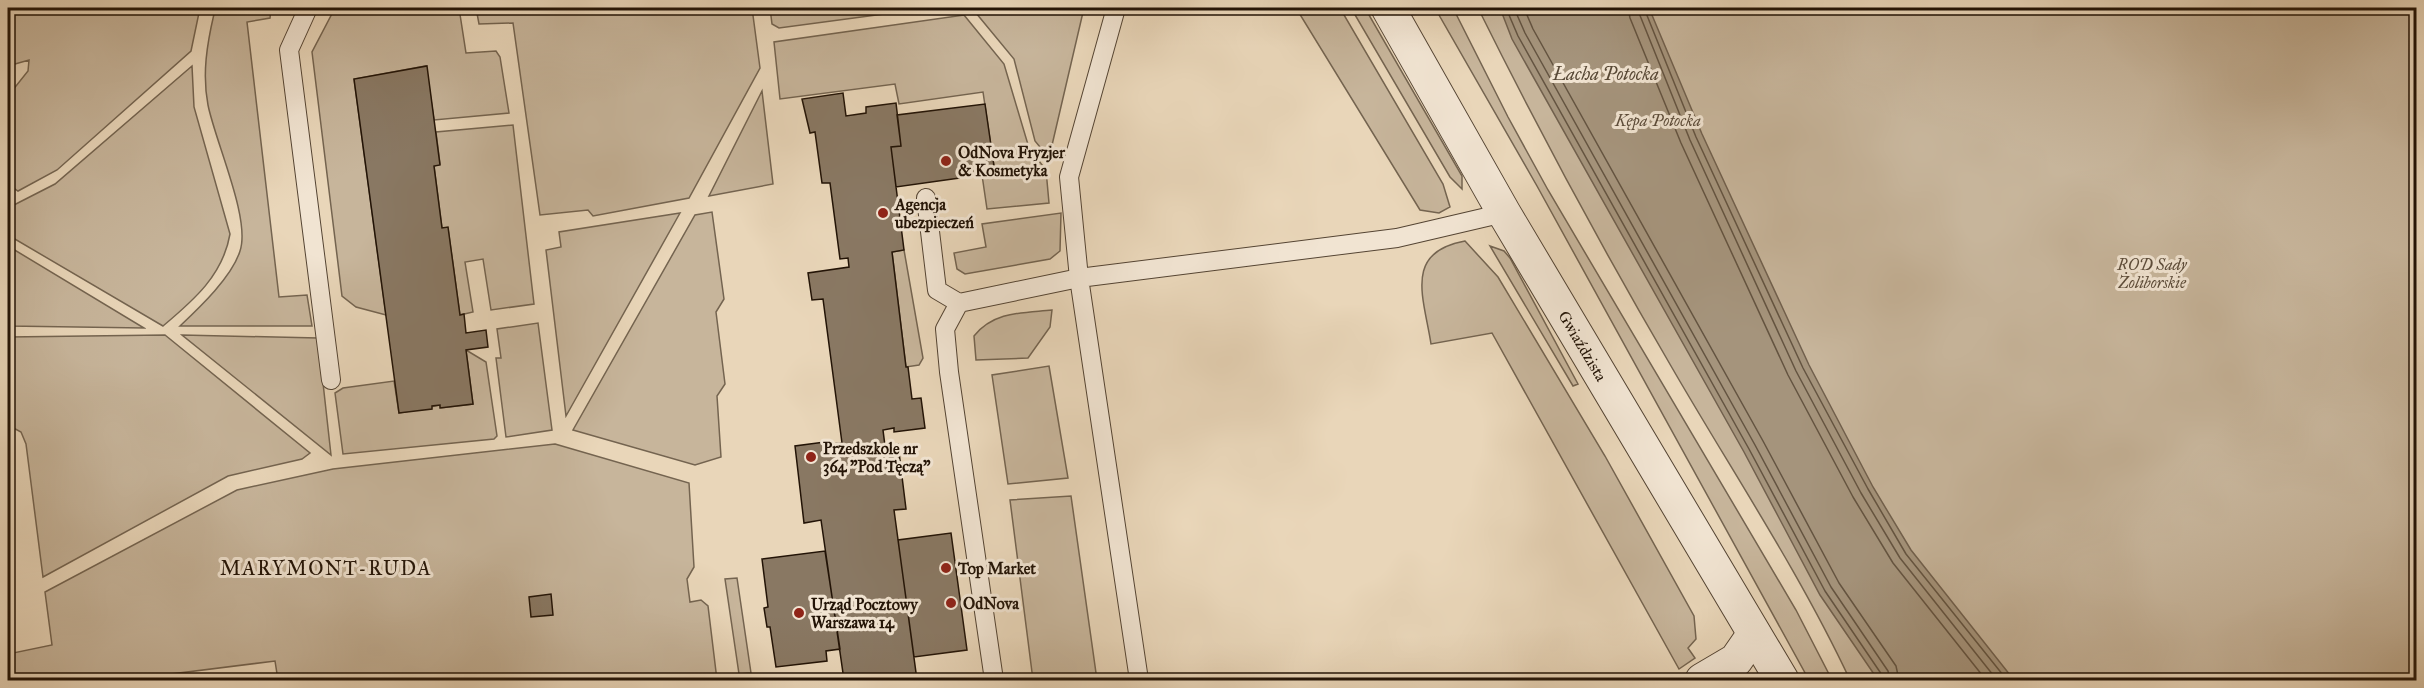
<svg xmlns="http://www.w3.org/2000/svg" width="2424" height="688" viewBox="0 0 2424 688" font-family="'IM FELL Great Primer',serif">
	<rect width="100%" height="100%" fill="#e9d6b9"/>
	<filter id="stains"><feTurbulence type="fractalNoise" baseFrequency=".00333" numOctaves="4"/><feColorMatrix values="0 0 0 0 .2 0 0 0 0 .09 0 0 0 0 .02 0 0 0 .5 -.17"/></filter>
	<radialGradient id="worn" r=".72"><stop offset=".6" stop-color="#630" stop-opacity="0"/><stop offset="1" stop-color="#630" stop-opacity=".3"/></radialGradient>
	<path fill="#c7b59b" stroke="#746450" stroke-width="1.5" d="M 8,8 L 200,8 L 191,51 L 57,170 L 18,191 L 8,184 L 8,96 L 28,71 L 29,60 L 8,66 Z
		M 255,8 L 271,8 L 270,18 L 247,22 L 279,297 L 307,295 L 312,326 L 180,326 C 199,308 232,277 240,251 C 251,219 215,141 208,105 C 202,74 207,44 214,14 Z
		M 335,8 L 459,8 L 466,53 L 496,51 L 500,57 L 509,113 L 434,120 L 426,66 L 354,79 L 386,315 L 356,307 L 342,296 L 312,52 Z
		M 476,8 L 752,8 L 760,68 L 689,198 L 593,216 L 588,210 L 540,215 L 513,23 L 479,24 Z
		M 770,8 L 929,8 L 779,28 L 772,24 Z
		M 1013,8 L 1084,8 L 1049,158 L 1035,141 L 1014,59 L 976,13 Z
		M 1296,8 L 1340,8 L 1443,184 L 1450,207 L 1439,213 L 1420,210 Z
		M 1351,8 L 1365,8 L 1462,176 L 1462,189 L 1450,177 Z
		M 1435,8 L 1453,8 L 1508,117 L 1548,190 L 1796,610 L 1832,680 L 1809,680 L 1537,186 Z
		M 1478,8 L 2416,8 L 2416,680 L 1850,680 C 1799,571 1731,470 1671,366 C 1602,248 1538,129 1478,8 Z
		M 964,15 L 1004,64 L 1029,148 L 1046,170 L 1049,203 L 987,209 L 982,175 L 995,173 L 983,92 L 899,104 L 895,84 L 780,99 L 774,42 Z
		M 192,66 L 194,107 L 230,234 C 223,275 194,300 163,326 L 8,235 L 8,208 L 55,184 Z
		M 762,91 L 773,184 L 709,196 Z
		M 513,125 L 534,304 L 491,310 L 483,259 L 465,262 L 473,312 L 460,315 L 448,228 L 442,228 L 434,166 L 440,164 L 436,132 Z
		M 712,212 L 724,299 L 716,312 L 725,384 L 717,396 L 721,457 L 695,465 L 573,430 L 695,215 Z
		M 680,213 L 566,416 L 546,250 L 561,247 L 559,232 Z
		M 1061,213 L 1060,251 L 1050,259 L 965,274 L 957,269 L 954,253 L 986,247 L 982,224 Z
		M 1465,241 L 1498,277 L 1605,456 L 1694,616 L 1696,639 L 1688,648 L 1695,658 L 1679,669 L 1492,333 L 1431,344 C 1424,298 1403,252 1465,241 Z
		M 8,246 L 144,328 L 8,326 Z
		M 1490,246 L 1504,251 L 1510,258 L 1578,384 L 1573,386 Z
		M 904,250 L 923,358 L 919,365 L 906,367 L 892,252 Z
		M 1052,310 L 1050,327 L 1028,358 L 976,360 L 974,336 C 994,311 1023,313 1052,310 Z
		M 538,323 L 552,430 L 506,437 L 496,358 L 501,358 L 497,329 Z
		M 165,335 L 310,453 L 302,459 L 228,476 L 43,577 L 26,444 L 21,432 L 8,425 L 8,337 Z
		M 182,335 L 318,338 L 331,455 Z
		M 466,350 L 486,362 L 497,436 L 494,439 L 343,454 L 335,393 L 343,388 L 394,381 L 399,413 L 440,405 L 441,408 L 473,404 Z
		M 1049,366 L 1068,478 L 1008,484 L 992,375 Z
		M 555,444 L 689,483 L 694,567 L 687,579 L 690,602 L 701,600 L 708,606 L 717,680 L 278,680 L 275,661 L 123,680 L 8,680 L 8,654 L 52,645 L 45,592 L 237,490 L 333,469 Z
		M 1071,496 L 1097,680 L 1033,680 L 1010,500 Z
		M 737,578 L 751,673 L 739,674 L 725,579 Z"/>
	<path fill="#a5947c" stroke="#71604d" stroke-width="1.5" d="M 1500,8 L 1649,8 L 1702,134 L 1809,365 L 1873,487 L 1911,550 L 2014,680 L 1878,680 L 1820,595 L 1744,452 L 1512,39 Z"/>
	<g fill="none" stroke-linecap="round" stroke-linejoin="round">
		<path stroke="#645441" stroke-width="1.5" d="M 1506,8 L 1518,36 L 1749,449 L 1825,591 L 1882,675 L 1883,680
			M 1514,8 L 1525,33 L 1755,445 L 1831,587 L 1888,671 L 1890,680
			M 1524,8 L 1533,29 L 1763,441 L 1839,583 L 1896,666 L 1899,680
			M 1628,8 L 1630,18 L 1681,143 L 1788,375 L 1853,497 L 1893,563 L 1986,680
			M 1637,8 L 1690,140 L 1796,371 L 1861,493 L 1900,558 L 1997,680
			M 1644,8 L 1696,137 L 1803,368 L 1868,489 L 1906,554 L 2007,680"/>
	</g>
	<path fill="#897863" stroke="#221306" stroke-width="1.5" d="M 427,66 L 440,165 L 434,166 L 442,228 L 448,227 L 460,315 L 464,314 L 466,333 L 486,330 L 488,347 L 466,350 L 473,404 L 440,408 L 440,405 L 432,406 L 432,409 L 399,413 L 354,79 Z
		M 843,93 L 846,116 L 866,113 L 866,107 L 896,103 L 901,146 L 891,147 L 904,250 L 892,252 L 906,367 L 908,367 L 912,399 L 921,398 L 925,428 L 894,432 L 894,428 L 883,430 L 885,446 L 898,444 L 906,509 L 894,510 L 917,680 L 844,680 L 821,520 L 804,523 L 795,446 L 832,441 L 832,444 L 842,443 L 823,299 L 812,300 L 808,273 L 849,267 L 848,258 L 840,259 L 830,183 L 822,183 L 815,132 L 810,133 L 802,99 Z
		M 985,104 L 995,173 L 896,187 L 891,147 L 901,146 L 897,115 Z
		M 951,533 L 967,650 L 914,657 L 898,540 Z
		M 825,551 L 840,649 L 826,651 L 827,661 L 776,667 L 770,627 L 767,627 L 764,608 L 768,607 L 762,559 Z
		M 551,594 L 553,615 L 531,617 L 529,597 Z"/>
	<g fill="none" stroke-linecap="round" stroke-linejoin="round">
		<defs>
			<path id="service" d="M 308,8 L 289,50 L 331,380
				M 1116,8 L 1069,177 L 1079,278 L 1139,680
				M 926,198 L 937,290 L 959,303
				M 994,680 L 949,372 L 945,329 L 959,303 L 1079,278 L 1397,238 L 1504,213"/>
			<path id="minor" d="M 1702,680 L 1736,660 L 1754,634"/>
			<g id="tertiary">
				<path id="s1" d="M 1388,8 L 1504,213 L 1782,680"/>
			</g>
		</defs>
		<use href="#service" stroke="#544433" stroke-width="20"/>
		<use href="#minor" stroke="#544433" stroke-width="35"/>
		<use href="#tertiary" stroke="#544433" stroke-width="35"/>
		<use href="#service" stroke="#f1e4d2" stroke-width="18"/>
		<use href="#minor" stroke="#f1e4d2" stroke-width="33"/>
		<use href="#tertiary" stroke="#f1e4d2" stroke-width="33"/>
	</g>
	<g fill="#8f2418" stroke="#f1e4d2" stroke-width="2">
		<circle cx="946" cy="161" r="6"/>
		<circle cx="883" cy="213" r="6"/>
		<circle cx="811" cy="457" r="6"/>
		<circle cx="946" cy="568" r="6"/>
		<circle cx="951" cy="603" r="6"/>
		<circle cx="799" cy="613" r="6"/>
	</g>
	<g text-anchor="middle" dominant-baseline="central" stroke-width="6" stroke-linejoin="round" paint-order="stroke">
		<g font-size="16" font-style="italic" fill="#5c4c3a" stroke="#f1e4d2">
			<text x="1658" y="120">Kępa Potocka</text>
			<text x="2152" y="264">ROD Sady<tspan x="2152" dy="18">Żoliborskie</tspan></text>
		</g>
		<g font-size="16" font-weight="bold" fill="#221306" stroke="#f1e4d2" text-anchor="start">
			<text x="958" y="152">OdNova Fryzjer<tspan x="958" dy="18">&amp; Kosmetyka</tspan></text>
			<text x="895" y="204">Agencja<tspan x="895" dy="18">ubezpieczeń</tspan></text>
			<text x="823" y="448">Przedszkole nr<tspan x="823" dy="18">364 "Pod Tęczą"</tspan></text>
			<text x="958" y="568">Top Market</text>
			<text x="963" y="603">OdNova</text>
			<text x="811" y="604">Urząd Pocztowy<tspan x="811" dy="18">Warszawa 14</tspan></text>
		</g>
		<g font-size="16" fill="#221306" stroke="#f1e4d2">
			<text stroke="none"><textPath href="#s1" startOffset="390">Gwiaździsta</textPath></text>
		</g>
		<g font-size="18" font-style="italic" fill="#564735" stroke="#f1e4d2">
			<text x="1606" y="74">Łacha Potocka</text>
		</g>
		<g font-size="20" letter-spacing="1.5" fill="#221306" stroke="#f1e4d2">
			<text x="326" y="568">MARYMONT-RUDA</text>
		</g>
	</g>
	<rect width="2424" height="688" fill="none" stroke="#e9d6b9" stroke-width="30"/>
	<rect x="9" y="9" width="2406" height="670" fill="none" stroke="#221306" stroke-width="3"/>
	<rect x="15" y="15" width="2394" height="658" fill="none" stroke="#221306" stroke-width="1.5"/>
	<rect width="100%" height="100%" filter="url(#stains)"/>
	<rect width="100%" height="100%" fill="url(#worn)"/>
</svg>
